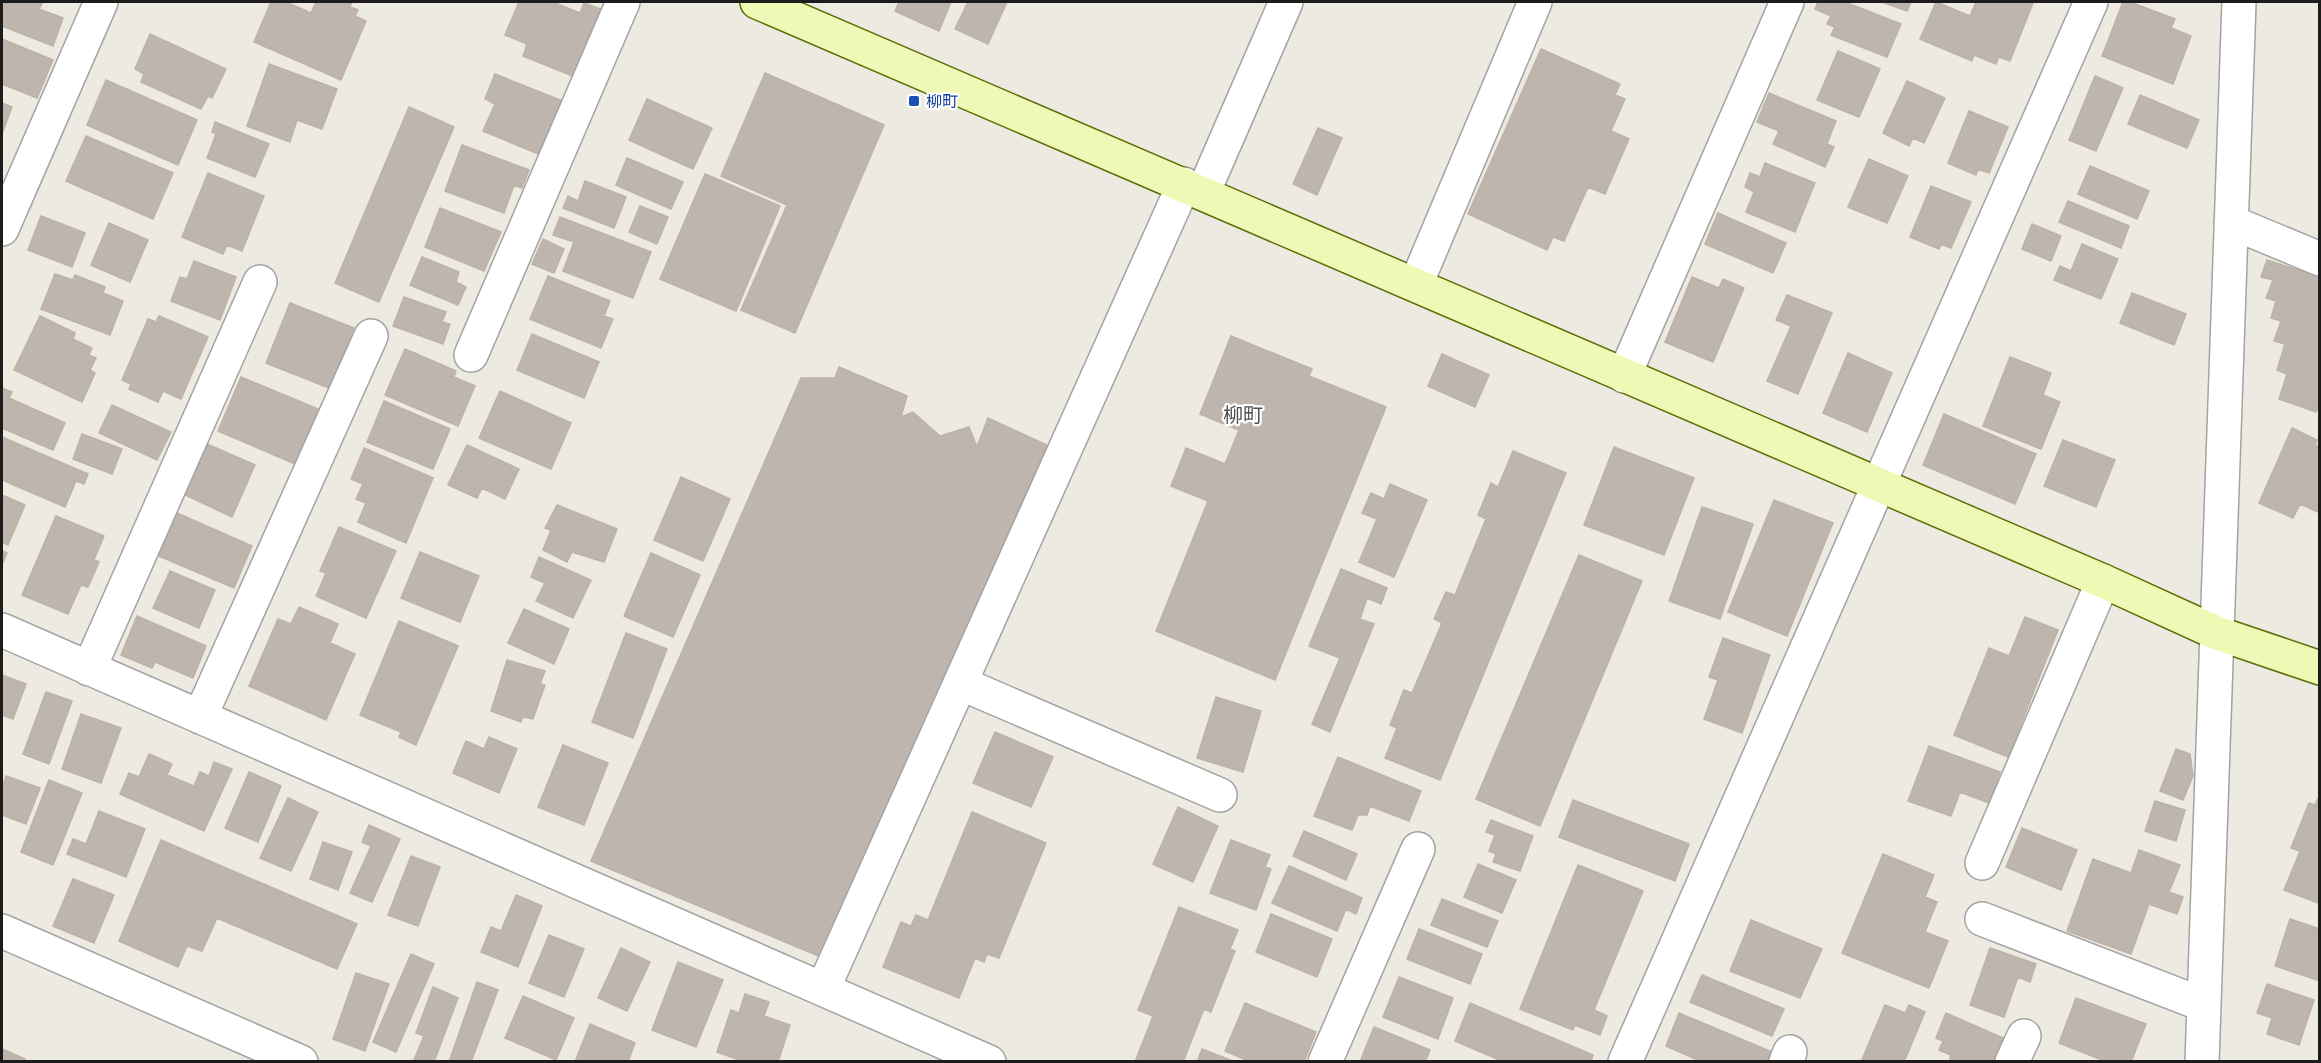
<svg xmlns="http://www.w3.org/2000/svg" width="2321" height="1063" viewBox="0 0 2321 1063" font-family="Karla,'Noto Sans JP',sans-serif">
	<rect width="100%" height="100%" fill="#edeae2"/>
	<path fill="#beb6ae" stroke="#beb2a4" stroke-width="1.5" d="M 2,2 L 43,2 L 39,9 L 63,18 L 53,46 L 2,26 Z
		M 271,2 L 286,2 L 311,13 L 316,2 L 352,2 L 350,7 L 358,10 L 355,16 L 366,21 L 341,80 L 254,42 Z
		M 519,2 L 553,2 L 580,13 L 584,3 L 603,10 L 575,77 L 523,56 L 527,44 L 505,35 Z
		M 899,2 L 951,2 L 939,31 L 895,11 Z
		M 968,2 L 1007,2 L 988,44 L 955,29 Z
		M 1818,2 L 1845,2 L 1901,24 L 1887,57 L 1831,35 L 1835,27 L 1827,24 L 1831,16 L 1815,9 Z
		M 1882,2 L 1911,2 L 1907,11 Z
		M 1936,2 L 1970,16 L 1976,2 L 2028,2 L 2033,3 L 2010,61 L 1999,57 L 1996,64 L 1974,55 L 1972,61 L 1920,39 Z
		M 2123,2 L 2130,2 L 2175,19 L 2171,28 L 2191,36 L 2173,84 L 2102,56 Z
		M 150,34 L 226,69 L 212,98 L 208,96 L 201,109 L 141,82 L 144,74 L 135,69 Z
		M 2,39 L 53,60 L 37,98 L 2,84 Z
		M 1541,49 L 1620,84 L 1615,95 L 1625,99 L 1611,131 L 1629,139 L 1605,194 L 1588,187 L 1564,241 L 1553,237 L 1547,250 L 1468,214 Z
		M 1838,51 L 1880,69 L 1859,117 L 1817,100 Z
		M 269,64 L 337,89 L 322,129 L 297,120 L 290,142 L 247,126 Z
		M 765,73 L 884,125 L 795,333 L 741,310 L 787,205 L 721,176 Z
		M 495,74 L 565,102 L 543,156 L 483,131 L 495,104 L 485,99 Z
		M 2095,76 L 2123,88 L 2096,151 L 2069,140 Z
		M 106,80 L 197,120 L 178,165 L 87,125 Z
		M 1907,81 L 1945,98 L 1924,143 L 1913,138 L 1909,146 L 1883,133 Z
		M 1769,93 L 1836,121 L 1827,144 L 1834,147 L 1825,167 L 1773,144 L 1779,131 L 1757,122 Z
		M 2140,95 L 2199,120 L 2187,148 L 2128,124 Z
		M 647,99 L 712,128 L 693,169 L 629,140 Z
		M 2,103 L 12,107 L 2,134 Z
		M 409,107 L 454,127 L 379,302 L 335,283 Z
		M 1969,111 L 2008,127 L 1989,173 L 1978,169 L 1976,175 L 1948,163 Z
		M 215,122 L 269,144 L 255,177 L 207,158 L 216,134 L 212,132 Z
		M 1318,128 L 1342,138 L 1317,195 L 1293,184 Z
		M 86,136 L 173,173 L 153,219 L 66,181 Z
		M 462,145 L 529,170 L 522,188 L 514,185 L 504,213 L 445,191 Z
		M 627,158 L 683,182 L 671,209 L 616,185 Z
		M 1869,159 L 1908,176 L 1887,223 L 1848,207 Z
		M 1765,163 L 1815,183 L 1795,232 L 1746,212 L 1754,192 L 1745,187 L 1750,173 L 1760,177 Z
		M 2090,166 L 2149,191 L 2137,219 L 2078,194 Z
		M 208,173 L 264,196 L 242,251 L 227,245 L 223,254 L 182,237 Z
		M 705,174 L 780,206 L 736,311 L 660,279 Z
		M 585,181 L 626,197 L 614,228 L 563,208 L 568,196 L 578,201 Z
		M 1931,186 L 1971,202 L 1951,248 L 1941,244 L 1939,249 L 1910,237 Z
		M 2068,201 L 2129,226 L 2121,248 L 2059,222 Z
		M 640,206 L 668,217 L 657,244 L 629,232 Z
		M 440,208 L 501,232 L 484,271 L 425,247 Z
		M 1718,213 L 1786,243 L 1773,273 L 1705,244 Z
		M 41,216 L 85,233 L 72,267 L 28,250 Z
		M 560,217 L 651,252 L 633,298 L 563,271 L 574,242 L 553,235 Z
		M 109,223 L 148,240 L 130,282 L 91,265 Z
		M 2032,224 L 2061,236 L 2051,261 L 2022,249 Z
		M 543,239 L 564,249 L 554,273 L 532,264 Z
		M 2082,244 L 2118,259 L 2101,299 L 2054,280 L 2060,266 L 2071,271 Z
		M 422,257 L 459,272 L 456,282 L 466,287 L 458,305 L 410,285 Z
		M 2267,260 L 2320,277 L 2320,401 L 2316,412 L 2279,399 L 2287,374 L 2277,370 L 2285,344 L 2274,341 L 2281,321 L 2271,318 L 2276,301 L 2266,298 L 2273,280 L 2261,277 Z
		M 194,261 L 236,277 L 220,320 L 171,301 L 180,277 L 187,279 Z
		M 55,274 L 73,280 L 75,275 L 105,287 L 103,293 L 123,301 L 110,335 L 41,309 Z
		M 548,276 L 610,301 L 604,316 L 613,319 L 601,348 L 530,319 Z
		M 1692,277 L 1719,288 L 1723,279 L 1744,288 L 1713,362 L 1665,342 Z
		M 2132,293 L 2186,314 L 2174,345 L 2120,323 Z
		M 1787,295 L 1832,313 L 1798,394 L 1767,381 L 1791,326 L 1776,320 Z
		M 404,297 L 446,312 L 442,322 L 450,324 L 443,344 L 393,326 Z
		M 290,303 L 354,328 L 329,388 L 266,363 Z
		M 40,316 L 75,333 L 73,339 L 92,348 L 89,355 L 96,358 L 90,370 L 95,373 L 82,402 L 14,370 Z
		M 159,316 L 208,337 L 181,399 L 163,391 L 158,402 L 129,389 L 131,384 L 122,380 L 148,319 L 156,322 Z
		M 532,334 L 599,362 L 584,398 L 517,370 Z
		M 1231,336 L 1312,369 L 1309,376 L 1386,407 L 1275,680 L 1156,631 L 1208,501 L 1171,486 L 1186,448 L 1225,464 L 1239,430 L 1200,414 Z
		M 405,349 L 456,371 L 454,377 L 475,386 L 458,426 L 385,395 Z
		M 1848,353 L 1892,373 L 1867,432 L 1823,413 Z
		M 1442,354 L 1489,375 L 1475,407 L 1428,386 Z
		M 2010,357 L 2051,373 L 2043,395 L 2060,402 L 2041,449 L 1983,426 Z
		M 839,367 L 907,396 L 901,417 L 913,412 L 940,436 L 969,427 L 977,447 L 988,418 L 1047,445 L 821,957 L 591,861 L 801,378 L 835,378 Z
		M 241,377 L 318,409 L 295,464 L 218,431 Z
		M 2,388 L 12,392 L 9,398 L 65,423 L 53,450 L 2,428 Z
		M 500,391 L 571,423 L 551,469 L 479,438 Z
		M 384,401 L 450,429 L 433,469 L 367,442 Z
		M 112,405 L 171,432 L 157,460 L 99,433 Z
		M 1944,414 L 2036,454 L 2015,504 L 1923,465 Z
		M 2292,428 L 2317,440 L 2315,445 L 2320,448 L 2320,509 L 2318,512 L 2300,504 L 2293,518 L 2259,503 Z
		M 82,434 L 122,449 L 112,474 L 73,459 Z
		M 2,437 L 88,474 L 84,484 L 76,481 L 65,507 L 2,480 Z
		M 2063,440 L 2115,460 L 2096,507 L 2044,486 Z
		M 207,444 L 255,465 L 232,517 L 185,495 Z
		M 467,445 L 519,469 L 505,499 L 482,488 L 477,498 L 448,485 Z
		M 1614,447 L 1694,478 L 1664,555 L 1584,525 Z
		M 364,448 L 433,478 L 406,543 L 358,522 L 366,503 L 356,499 L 363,484 L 351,479 Z
		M 1513,451 L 1566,473 L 1440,780 L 1385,758 L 1397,728 L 1390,725 L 1404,690 L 1412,693 L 1442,623 L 1434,619 L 1446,592 L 1455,595 L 1486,519 L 1478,515 L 1491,483 L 1498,487 Z
		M 681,477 L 730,499 L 703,561 L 654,540 Z
		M 1390,484 L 1427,500 L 1394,577 L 1359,562 L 1377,519 L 1362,513 L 1371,493 L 1384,499 Z
		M 2,495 L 25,505 L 8,545 L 2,542 Z
		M 1774,500 L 1833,523 L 1787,636 L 1728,612 Z
		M 557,505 L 617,529 L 604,562 L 572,552 L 567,562 L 543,550 L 551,530 L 545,528 Z
		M 1702,507 L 1753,524 L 1720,619 L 1669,601 Z
		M 177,513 L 252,546 L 234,588 L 159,556 Z
		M 56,516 L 104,536 L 94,560 L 99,562 L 88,587 L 81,585 L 68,614 L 22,595 Z
		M 339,527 L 396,551 L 366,618 L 316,596 L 326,573 L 320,571 Z
		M 2,551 L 7,553 L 2,565 Z
		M 420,552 L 479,576 L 460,622 L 401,598 Z
		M 651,553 L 700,575 L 673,637 L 624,616 Z
		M 1579,555 L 1642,581 L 1540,826 L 1476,799 Z
		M 539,557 L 591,580 L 573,618 L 536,601 L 545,583 L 531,577 Z
		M 1341,569 L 1387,588 L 1381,604 L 1367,598 L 1360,619 L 1374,624 L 1330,732 L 1312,724 L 1340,658 L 1309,646 Z
		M 170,571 L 215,590 L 199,628 L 153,608 Z
		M 299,607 L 338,624 L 330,643 L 355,654 L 326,720 L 249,686 L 278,619 L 291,624 Z
		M 524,609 L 569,629 L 554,664 L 508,643 Z
		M 137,616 L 206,646 L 193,678 L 155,662 L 152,668 L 121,655 Z
		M 2025,617 L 2058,630 L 2008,757 L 1954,735 L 1989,648 L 2009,656 Z
		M 399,621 L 458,646 L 416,745 L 399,737 L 401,732 L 360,715 Z
		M 626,633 L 667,649 L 633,738 L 592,722 Z
		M 1723,638 L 1770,655 L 1742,733 L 1704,719 L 1718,680 L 1709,677 Z
		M 507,660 L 545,671 L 540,684 L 545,685 L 533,719 L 523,717 L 521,722 L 491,711 Z
		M 2,675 L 26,684 L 13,719 L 2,715 Z
		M 46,692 L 72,701 L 49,764 L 23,754 Z
		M 1216,697 L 1261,711 L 1243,772 L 1197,758 Z
		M 81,714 L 121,728 L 101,783 L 62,769 Z
		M 995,732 L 1053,757 L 1031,807 L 973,783 Z
		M 489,737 L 517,749 L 499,793 L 453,773 L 466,741 L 484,749 Z
		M 563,745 L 608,763 L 584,825 L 538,807 Z
		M 1929,746 L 2000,772 L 1989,803 L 1960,792 L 1951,816 L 1908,801 Z
		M 2176,749 L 2190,754 L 2193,776 L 2183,800 L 2160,791 Z
		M 149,754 L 172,764 L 167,775 L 194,786 L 200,772 L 209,776 L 214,762 L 232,769 L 204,831 L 120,794 L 129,773 L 139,777 Z
		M 1338,757 L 1421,791 L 1409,821 L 1370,806 L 1367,815 L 1358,815 L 1352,830 L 1314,816 Z
		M 249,772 L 281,786 L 258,842 L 225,828 Z
		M 6,776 L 40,788 L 26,824 L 2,815 L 2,788 Z
		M 49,780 L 82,793 L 53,865 L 21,852 Z
		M 2320,794 L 2320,904 L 2284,890 L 2300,851 L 2291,848 L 2309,803 L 2315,805 Z
		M 288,798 L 318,812 L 291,871 L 260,858 Z
		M 1573,800 L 1689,844 L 1675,881 L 1559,837 Z
		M 2155,801 L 2185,810 L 2176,841 L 2145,831 Z
		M 1178,807 L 1218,826 L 1193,882 L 1153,864 Z
		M 99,811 L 145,829 L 126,877 L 67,854 L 73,839 L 86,844 Z
		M 972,812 L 1046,843 L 999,958 L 987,954 L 984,962 L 975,958 L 959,998 L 883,967 L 901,922 L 911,926 L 916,915 L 928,920 Z
		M 1491,820 L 1533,836 L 1520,871 L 1493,862 L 1496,854 L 1489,851 L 1495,835 L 1486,832 Z
		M 369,825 L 400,839 L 372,902 L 350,893 L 371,846 L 362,842 Z
		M 2022,828 L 2077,850 L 2061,890 L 2006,867 Z
		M 1304,831 L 1357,854 L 1346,880 L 1293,856 Z
		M 161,840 L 357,924 L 337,969 L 217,918 L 202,951 L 187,946 L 178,967 L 119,941 Z
		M 1231,840 L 1270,855 L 1265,867 L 1271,869 L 1256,910 L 1210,893 Z
		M 323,842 L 352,852 L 338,890 L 310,879 Z
		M 2139,850 L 2180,865 L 2169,892 L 2183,897 L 2177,914 L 2149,904 L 2131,954 L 2067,931 L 2093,859 L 2131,873 Z
		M 1883,854 L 1934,875 L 1925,897 L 1937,902 L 1925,932 L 1948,941 L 1929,988 L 1842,953 Z
		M 411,856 L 440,867 L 418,926 L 388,915 Z
		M 1478,864 L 1516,880 L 1502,913 L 1464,897 Z
		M 1578,865 L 1643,891 L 1594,1010 L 1607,1016 L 1600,1035 L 1575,1025 L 1573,1030 L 1520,1009 Z
		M 1289,866 L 1362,898 L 1356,914 L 1346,909 L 1337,931 L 1272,903 Z
		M 73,879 L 114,895 L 94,943 L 53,926 Z
		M 516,895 L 542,906 L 518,967 L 481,952 L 491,927 L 501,931 Z
		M 1442,899 L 1498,921 L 1487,947 L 1431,925 Z
		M 1179,907 L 1238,930 L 1230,949 L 1235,951 L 1211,1012 L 1204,1009 L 1183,1062 L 1135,1062 L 1153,1016 L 1138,1010 Z
		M 1271,914 L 1332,939 L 1317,977 L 1256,952 Z
		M 2290,919 L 2320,929 L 2320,981 L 2275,966 Z
		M 1751,920 L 1822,949 L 1800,998 L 1730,971 Z
		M 1419,929 L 1482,954 L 1470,984 L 1407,959 Z
		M 549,935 L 584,949 L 564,997 L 529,983 Z
		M 621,948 L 650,962 L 627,1011 L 598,998 Z
		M 1990,948 L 2036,964 L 2030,982 L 2018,977 L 2004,1017 L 1970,1005 Z
		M 411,954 L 434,964 L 396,1052 L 373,1042 Z
		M 678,962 L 723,980 L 696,1047 L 652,1030 Z
		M 356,973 L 389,984 L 365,1051 L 333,1039 Z
		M 1702,975 L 1784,1009 L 1772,1036 L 1690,1002 Z
		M 1399,977 L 1453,998 L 1438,1039 L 1383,1017 Z
		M 477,982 L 498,990 L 471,1062 L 449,1062 Z
		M 2267,984 L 2314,1000 L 2299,1045 L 2267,1034 L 2272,1018 L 2257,1013 Z
		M 433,987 L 458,998 L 434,1062 L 413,1062 L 424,1036 L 416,1033 Z
		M 745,994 L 769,1002 L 764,1016 L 790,1025 L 778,1062 L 745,1062 L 717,1052 L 731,1010 L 739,1013 Z
		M 523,996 L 574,1018 L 556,1060 L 505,1038 Z
		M 2076,998 L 2146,1024 L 2131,1062 L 2107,1062 L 2059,1043 Z
		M 1245,1003 L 1316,1032 L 1304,1062 L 1251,1062 L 1225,1051 Z
		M 1470,1003 L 1593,1055 L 1591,1062 L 1504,1062 L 1455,1041 Z
		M 1885,1005 L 1905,1013 L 1909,1005 L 1925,1012 L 1904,1062 L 1861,1062 Z
		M 1679,1013 L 1772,1052 L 1768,1062 L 1702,1062 L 1666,1046 Z
		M 1946,1013 L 2003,1038 L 1993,1062 L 1949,1062 L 1951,1055 L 1939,1050 L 1943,1041 L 1936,1038 Z
		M 590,1024 L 635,1043 L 628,1062 L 575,1062 Z
		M 1374,1027 L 1430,1050 L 1425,1062 L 1360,1062 Z
		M 2,1049 L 25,1059 L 24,1062 L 2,1062 Z
		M 1202,1049 L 1235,1062 L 1197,1062 Z"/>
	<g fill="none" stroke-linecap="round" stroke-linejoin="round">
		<defs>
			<path id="street" d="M 1203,193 L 1286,2
				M 2231,222 L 2320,259
				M 2,229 L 101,2
				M 1416,284 L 1535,2
				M 471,355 L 623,2
				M 1624,376 L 1787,2
				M 2,630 L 989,1062
				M 89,669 L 260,282
				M 960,683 L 1220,795
				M 200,717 L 371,336
				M 1982,863 L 2103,581
				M 1982,919 L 2204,1005
				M 2,931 L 301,1062
				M 823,989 L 1184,184
				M 1325,1062 L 1418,849
				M 1625,1062 L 2091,2
				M 1786,1062 L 1790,1052
				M 2012,1062 L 2024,1036
				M 2202,1062 L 2239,2"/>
			<path id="secondary" d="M 757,2 L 2103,581 L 2217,633 L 2320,668"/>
		</defs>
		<use href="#street" stroke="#a3a3a3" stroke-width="36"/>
		<use href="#secondary" stroke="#5d6f07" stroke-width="36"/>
		<use href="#street" stroke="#fff" stroke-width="33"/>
		<use href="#secondary" stroke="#f0f8b5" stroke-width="33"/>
	</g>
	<rect fill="#1a4fb4" stroke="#fff" stroke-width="2" x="908" y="95" width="12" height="12" rx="3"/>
	<g text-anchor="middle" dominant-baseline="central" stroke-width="4.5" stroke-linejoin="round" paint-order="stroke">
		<g font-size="16" fill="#164399" stroke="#fff" text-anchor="start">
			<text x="926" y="101">柳町</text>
		</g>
		<g font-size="20" fill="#4f4f4f" stroke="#fff">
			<text x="1243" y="415">柳町</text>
		</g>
	</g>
	<rect width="2321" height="1063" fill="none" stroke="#1c1c1c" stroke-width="6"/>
</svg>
